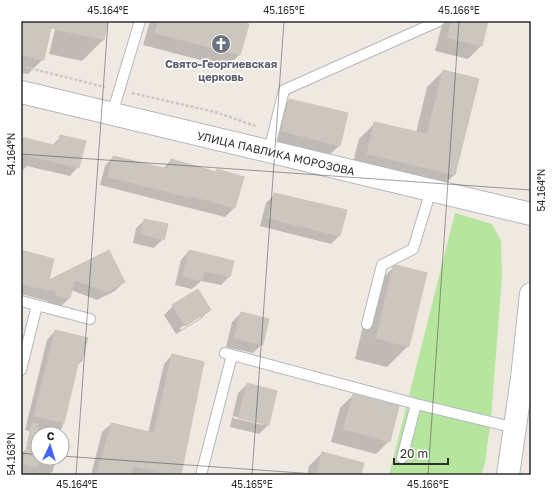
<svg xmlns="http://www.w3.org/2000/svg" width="552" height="496" viewBox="0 0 552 496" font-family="'Golos Text',sans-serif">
	<rect width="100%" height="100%" fill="#efe9e1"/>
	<path fill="#b6e59e" d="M 455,213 L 492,224 L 501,241 L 502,277 L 491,418 L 485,463 L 481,475 L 389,475 Z"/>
	<path fill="#0003" fill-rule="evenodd" d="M 21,21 L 43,59 L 28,74 L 21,73 Z
		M 57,21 L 107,21 L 103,40 L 82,61 L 49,54 Z
		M 150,21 L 235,21 L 240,54 L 227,67 L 143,45 Z
		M 443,21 L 487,21 L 481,46 L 468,59 L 435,51 Z
		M 443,71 L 477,80 L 454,175 L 438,191 L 351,170 L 359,139 L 375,123 L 416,133 L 427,87 Z
		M 289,100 L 339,146 L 326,158 L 268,144 L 276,113 Z
		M 61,136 L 78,167 L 70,176 L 27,166 L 21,172 L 21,138 L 52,146 Z
		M 113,157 L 163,169 L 171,160 L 215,173 L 218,170 L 243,177 L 234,208 L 225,217 L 100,185 L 105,166 Z
		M 275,194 L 339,236 L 331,244 L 260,226 L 266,203 Z
		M 145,220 L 163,239 L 154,248 L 133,243 L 136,228 Z
		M 189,251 L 229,277 L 221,285 L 201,281 L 192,289 L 175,285 L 181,260 Z
		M 108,252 L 124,282 L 115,291 L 97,300 L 71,290 L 69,298 L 61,307 L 47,303 L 48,301 L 21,294 L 21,254 L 47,282 Z
		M 394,267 L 408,346 L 387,367 L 355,359 L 372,289 Z
		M 197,291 L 209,310 L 201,319 L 176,334 L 164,315 L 173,306 ZM 201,315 L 201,318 L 181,330 L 180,328 Z
		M 241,313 L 262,344 L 253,353 L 226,347 L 232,322 Z
		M 55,331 L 82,361 L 77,365 L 62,428 L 56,434 L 40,434 L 25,430 L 47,340 Z
		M 172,355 L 180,475 L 91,475 L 102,432 L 111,424 L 148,433 L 164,364 Z
		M 247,384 L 276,391 L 268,425 L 259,434 L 230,427 L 238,393 ZM 233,416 L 263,423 L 263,425 L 233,418 Z
		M 353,395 L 389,441 L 376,454 L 331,442 L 340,408 Z
		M 27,448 L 38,451 L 38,458 L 56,458 L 53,471 L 49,475 L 21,475 L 21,454 Z
		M 322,453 L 360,475 L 307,475 L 309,466 Z"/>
	<path fill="#cbc7bf" stroke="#cbc5ba" d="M 21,21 L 108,21 L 104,40 L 51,28 L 44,60 L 21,55 Z
		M 158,21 L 239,21 L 249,24 L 240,55 L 155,33 Z
		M 452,21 L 488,21 L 482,46 L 447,38 Z
		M 443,70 L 479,79 L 455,175 L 367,154 L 374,122 L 427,134 Z
		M 289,99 L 348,113 L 340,146 L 281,131 Z
		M 60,135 L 86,141 L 79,168 L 21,154 L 21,137 L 57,146 Z
		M 113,156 L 168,169 L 171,159 L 216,172 L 217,169 L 244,177 L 235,208 L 191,196 L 191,198 L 108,177 Z
		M 274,193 L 347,210 L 340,236 L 268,218 Z
		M 144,219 L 168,224 L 164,240 L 141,234 Z
		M 21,250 L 54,259 L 49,280 L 109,250 L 125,282 L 107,292 L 75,280 L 70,298 L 55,295 L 56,292 L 21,284 Z
		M 189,250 L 234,261 L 230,277 L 204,271 L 202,281 L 183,276 Z
		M 396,265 L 427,273 L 409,347 L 376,338 L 393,266 Z
		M 198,289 L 211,310 L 185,326 L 172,305 Z
		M 241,312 L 269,319 L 263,345 L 234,338 Z
		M 55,330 L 88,338 L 82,361 L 79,360 L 64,423 L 34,416 Z
		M 172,354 L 204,362 L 181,475 L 172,475 L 133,466 L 131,475 L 97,475 L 111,423 L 154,433 Z
		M 247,383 L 277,391 L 269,425 L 238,418 Z
		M 353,394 L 399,406 L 390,442 L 343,429 Z
		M 32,423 L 38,424 L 38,467 L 23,464 Z
		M 322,452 L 364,463 L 361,475 L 316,475 Z"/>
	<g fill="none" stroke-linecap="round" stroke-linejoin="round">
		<defs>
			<path id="lane" d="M 112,114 L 140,21
				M 269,151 L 284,90 L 439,21
				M 21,301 L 90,319
				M 367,324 L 382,265 L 413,249 L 431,190
				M 225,353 L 416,404 L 516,428
				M 21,370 L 37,305
				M 402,458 L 416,404
				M 201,475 L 232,355"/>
			<path id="secondary" d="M 21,92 L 531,214
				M 508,475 L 522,378 L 531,294"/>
		</defs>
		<use href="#lane" stroke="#b4b7c1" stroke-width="12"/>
		<use href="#secondary" stroke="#b4b7c1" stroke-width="24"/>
		<path stroke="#c9c9c9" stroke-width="2.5" stroke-dasharray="3 2" stroke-linecap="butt" d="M 21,66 L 105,87
			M 132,93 L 215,112 L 256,126"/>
		<use href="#lane" stroke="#fff" stroke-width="10"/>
		<use href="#secondary" stroke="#fff" stroke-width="22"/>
	</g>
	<path fill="none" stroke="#2e2e2e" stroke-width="1" stroke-opacity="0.45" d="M 21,154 L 531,190M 21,453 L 38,455M 62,456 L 329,475M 76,475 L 108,21M 252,475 L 284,21M 428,475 L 459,21"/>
	<defs>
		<symbol id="church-disc" viewBox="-11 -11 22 22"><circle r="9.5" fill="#6b7280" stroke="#fff"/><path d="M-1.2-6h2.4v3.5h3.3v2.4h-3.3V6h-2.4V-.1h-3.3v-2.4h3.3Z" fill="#fff"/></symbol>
	</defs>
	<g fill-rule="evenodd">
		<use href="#church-disc" x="210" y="33" width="22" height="22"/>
	</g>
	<g text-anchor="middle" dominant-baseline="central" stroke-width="3" stroke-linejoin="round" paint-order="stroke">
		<g font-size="11" font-weight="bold" fill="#5b616d" stroke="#fff">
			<text x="221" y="63">Свято-Георгиевская<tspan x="221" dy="13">церковь</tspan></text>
		</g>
		<g font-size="11" fill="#2e2e2e" stroke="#fff">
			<text transform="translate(276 153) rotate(13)">УЛИЦА ПАВЛИКА МОРОЗОВА</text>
		</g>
	</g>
	<rect width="552" height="496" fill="none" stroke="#ffffff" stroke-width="44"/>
	<g transform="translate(50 446) rotate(4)"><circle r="19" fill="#ffffff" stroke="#ababab"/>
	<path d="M0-3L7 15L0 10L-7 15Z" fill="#4264fb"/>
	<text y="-6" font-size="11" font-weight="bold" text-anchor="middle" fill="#2e2e2e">С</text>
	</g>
	<path d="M394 458v6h54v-6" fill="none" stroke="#2e2e2e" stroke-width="2"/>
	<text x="400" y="458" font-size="12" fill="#2e2e2e" stroke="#ffffff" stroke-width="3" paint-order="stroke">20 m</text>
	<rect x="22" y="22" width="508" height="452" fill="none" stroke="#2e2e2e" stroke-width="1.5"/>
	<g font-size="10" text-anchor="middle" fill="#2e2e2e">
		<text x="108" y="14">45.164°E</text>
		<text x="284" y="14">45.165°E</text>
		<text x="459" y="14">45.166°E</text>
		<text transform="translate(11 154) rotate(-90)" y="4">54.164°N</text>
		<text transform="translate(541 190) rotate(-90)" y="4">54.164°N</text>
		<text transform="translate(11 454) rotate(-90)" y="4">54.163°N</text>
		<text x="77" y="488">45.164°E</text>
		<text x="252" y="488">45.165°E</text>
		<text x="428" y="488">45.166°E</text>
	</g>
</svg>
